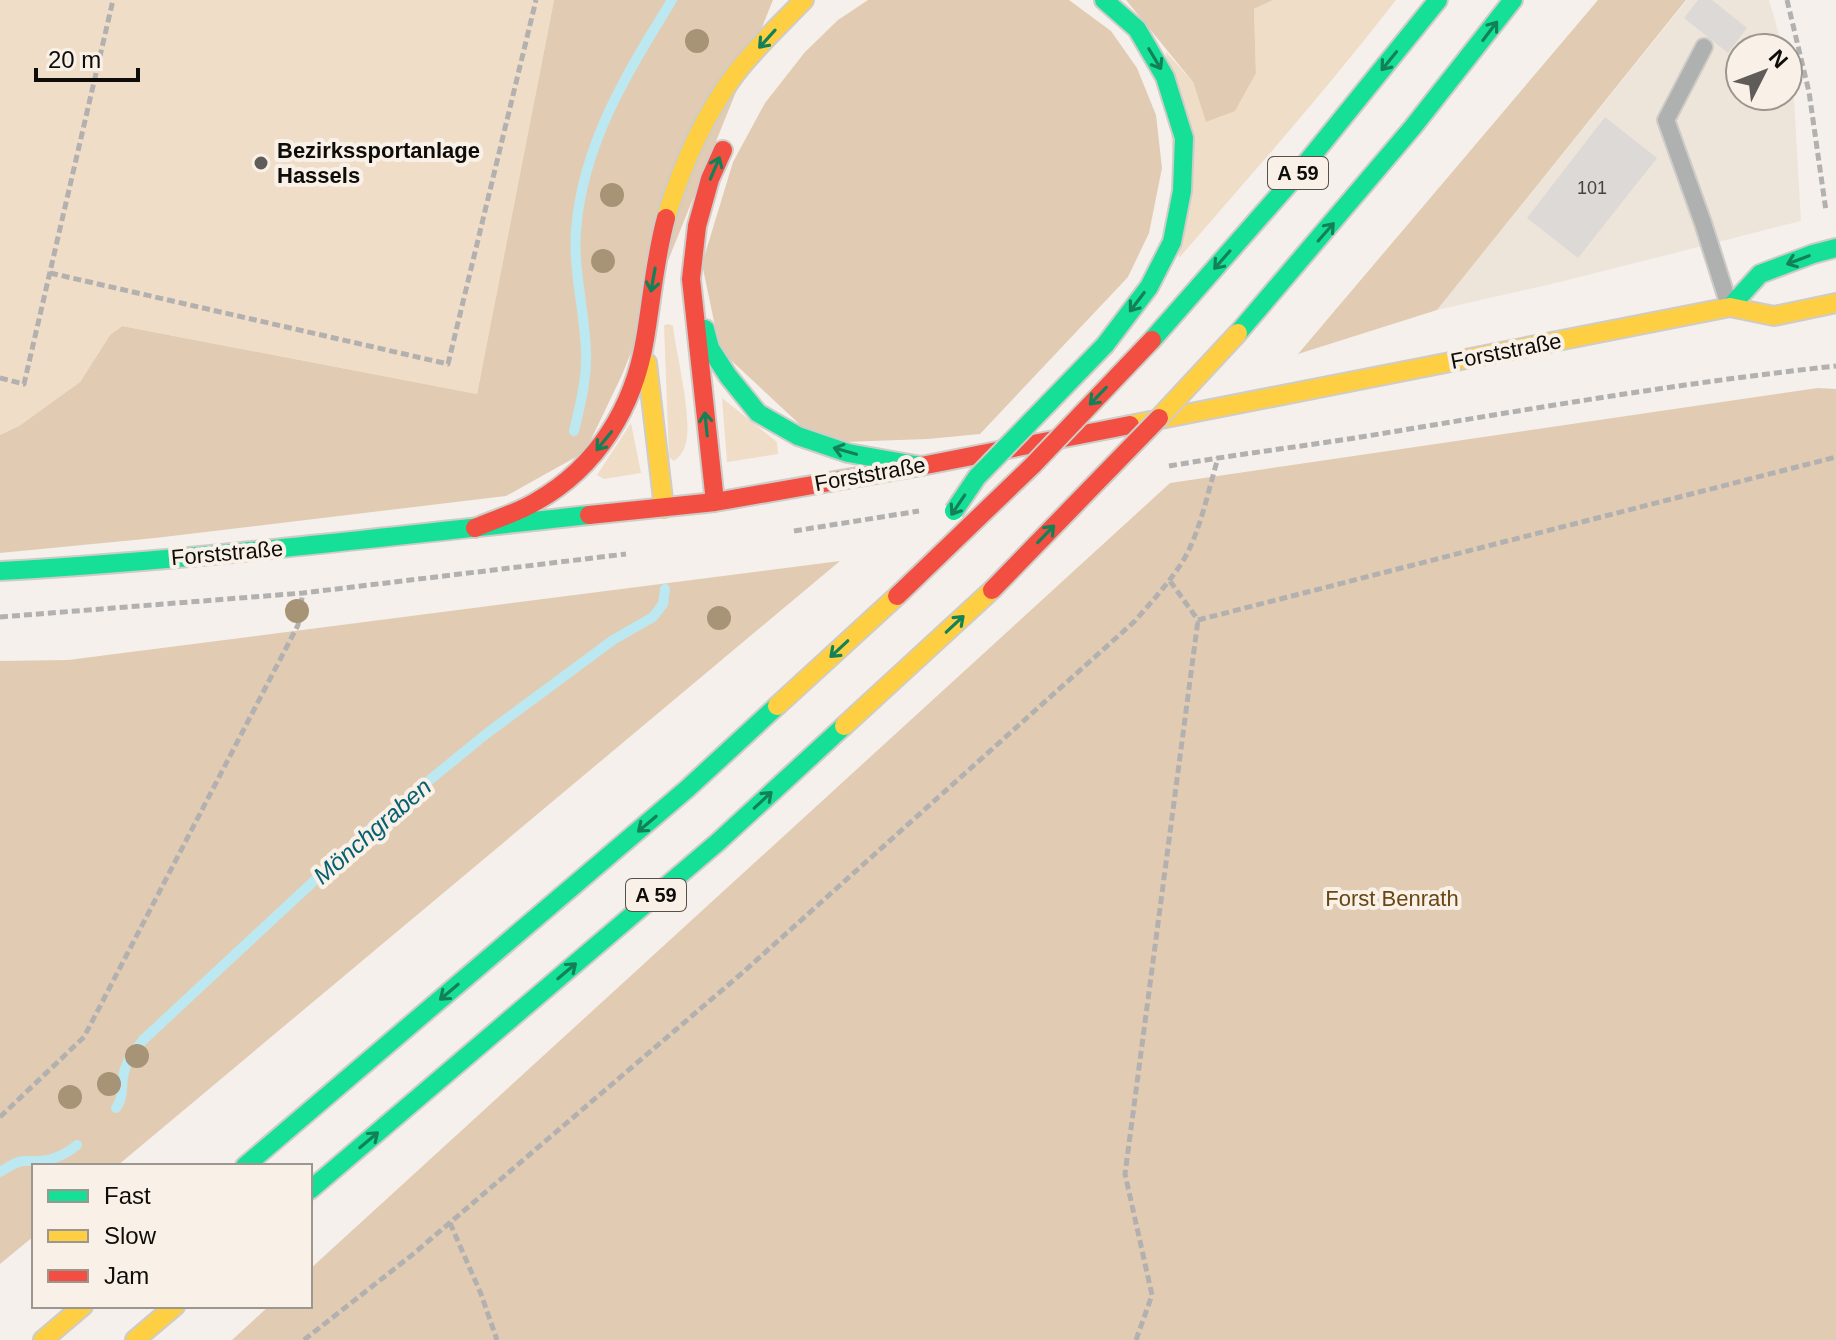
<svg xmlns="http://www.w3.org/2000/svg" width="1836" height="1340" viewBox="0 0 1836 1340" font-family="Arial,sans-serif">
	<rect width="100%" height="100%" fill="#f5f0eb"/>
	<path fill="#eee5da" d="M 1687,0 L 1769,0 L 1783,48 L 1740,48 L 1740,96 L 1788,96 L 1788,65 L 1793,82 L 1801,221 L 1564,281 L 1437,310 Z"/>
	<path fill="#f0ddc7" d="M 0,0 L 554,0 L 477,394 L 122,326 L 110,335 L 80,382 L 19,426 L 0,435 Z
		M 1273,0 L 1396,0 C 1327,89 1253,173 1179,258 L 1166,52 L 1193,82 L 1206,121 L 1256,73 L 1254,9 Z
		M 669,324 L 673,326 C 676,354 694,422 685,446 C 683,453 679,457 674,461 L 669,457 L 664,325 Z
		M 722,398 L 777,442 L 778,454 L 727,462 Z
		M 631,423 L 641,473 L 604,479 L 597,475 Z"/>
	<path fill="#e1ccb3" d="M 554,0 L 773,0 L 622,375 L 585,452 L 506,496 L 155,538 L 0,553 L 0,435 L 19,426 L 80,382 L 110,335 L 122,326 L 477,394 Z
		M 868,0 L 1069,0 L 1111,31 L 1137,68 L 1156,115 L 1162,168 L 1149,233 L 1128,277 L 980,434 L 928,439 L 843,442 L 809,433 L 720,350 L 702,264 L 733,162 L 765,103 L 805,52 L 838,20 Z
		M 1126,0 L 1273,0 L 1254,9 L 1256,73 L 1235,111 L 1206,122 L 1193,82 Z
		M 1598,0 L 1686,0 L 1437,310 L 1298,354 Z
		M 1818,388 L 1836,389 L 1836,1340 L 232,1340 L 269,1306 L 310,1306 L 310,1269 L 1170,483 Z
		M 840,561 L 117,1166 L 34,1166 L 34,1236 L 0,1264 L 0,661 L 68,660 Z"/>
	<g fill="none" stroke-linecap="round" stroke-linejoin="round">
		<path stroke="#bce8f2" stroke-width="10" d="M 574,431 C 580,405 587,380 586,353 C 585,312 573,271 576,230 C 583,143 627,73 672,0
			M 116,1108 C 125,1097 120,1082 125,1069 C 128,1058 136,1049 143,1040 L 371,828 L 486,734 L 613,640 L 653,617 L 663,604 L 665,589
			M 0,1172 C 7,1168 14,1162 23,1161 C 24,1161 35,1161 36,1161 C 52,1161 65,1155 77,1145"/>
	</g>
	<path fill="#ddd9d6" d="M 1698,0 L 1712,0 L 1747,28 L 1728,53 L 1684,18 Z
		M 1605,117 L 1657,158 L 1578,258 L 1527,218 Z"/>
	<g fill="none" stroke-linecap="round" stroke-linejoin="round">
		<defs>
			<path id="lane" d="M 1704,47 L 1666,120 L 1703,223 L 1728,302"/>
			<path id="fast" d="M 1104,0 L 1137,29 L 1165,77 L 1184,138 L 1182,191 L 1172,242 L 1149,287 L 1105,345
				M 1730,307 L 1760,274 L 1813,254 L 1836,248
				M 705,329 L 710,348 L 728,376 L 758,413 L 798,436 L 848,453 L 921,466
				M 1238,333 L 1413,127 L 1513,0
				M 1152,340 L 1295,177 L 1438,0
				M 0,571 C 197,560 393,536 589,515
				M 245,1166 L 687,789 L 777,706
				M 310,1190 L 718,842 L 844,726"/>
			<path id="slow" d="M 666,218 C 681,168 704,115 736,73 C 756,47 781,24 804,0
				M 647,363 L 664,508
				M 1130,425 L 1730,307 L 1774,316 L 1836,303
				M 777,706 L 897,596
				M 844,726 L 992,590
				M 43,1340 L 83,1306
				M 135,1340 L 175,1306"/>
			<path id="jam" d="M 715,502 L 691,279 L 697,226 L 710,179 L 723,150
				M 589,515 L 715,502 L 921,466 L 1130,425
				M 475,528 C 495,519 518,513 537,501 C 597,467 634,407 645,339 C 652,298 655,258 666,218"/>
		</defs>
		<use href="#lane" stroke="#cfccc8" stroke-width="20"/>
		<use href="#fast" stroke="#cfccc8" stroke-width="22"/>
		<use href="#slow" stroke="#cfccc8" stroke-width="22"/>
		<use href="#jam" stroke="#cfccc8" stroke-width="22"/>
		<path stroke="#b3b1b0" stroke-width="5" stroke-dasharray="8 4" stroke-linecap="butt" d="M 1787,0 L 1809,92 L 1826,211
			M 50,273 L 448,364 L 536,0
			M 0,378 L 24,384 L 113,0
			M 1169,466 C 1233,455 1297,447 1361,437 C 1519,411 1677,383 1836,366
			M 794,531 L 919,511
			M 1170,581 L 1198,620 L 1836,457
			M 0,617 L 303,593 L 626,554
			M 0,1117 L 84,1037 L 298,625 L 303,591
			M 450,1223 L 481,1294 L 497,1340
			M 304,1340 L 412,1255 L 741,974 L 1135,621 C 1152,601 1169,583 1183,561 C 1201,530 1208,491 1218,458
			M 1136,1340 L 1152,1295 L 1125,1174 L 1198,620"/>
		<use href="#lane" stroke="#afb0b0" stroke-width="16"/>
		<use href="#fast" stroke="#16e098" stroke-width="18"/>
		<use href="#slow" stroke="#ffcf43" stroke-width="18"/>
		<use href="#jam" stroke="#f24e42" stroke-width="18"/>
		<defs>
			<path id="fast-bridge" d="M 954,511 L 977,477 L 1105,345"/>
			<path id="slow-bridge" d="M 1159,418 L 1238,333"/>
			<path id="jam-bridge" d="M 992,590 L 1159,418
				M 897,596 L 1033,465 L 1152,340"/>
		</defs>
		<use href="#fast-bridge" stroke="#cfccc8" stroke-width="22" stroke-linecap="butt"/>
		<use href="#slow-bridge" stroke="#cfccc8" stroke-width="22" stroke-linecap="butt"/>
		<use href="#jam-bridge" stroke="#cfccc8" stroke-width="22" stroke-linecap="butt"/>
		<use href="#fast-bridge" stroke="#16e098" stroke-width="18"/>
		<use href="#slow-bridge" stroke="#ffcf43" stroke-width="18"/>
		<use href="#jam-bridge" stroke="#f24e42" stroke-width="18"/>
	</g>
	<g fill="#a79375">
		<circle cx="697" cy="41" r="12"/>
		<circle cx="612" cy="195" r="12"/>
		<circle cx="603" cy="261" r="12"/>
		<circle cx="297" cy="611" r="12"/>
		<circle cx="719" cy="618" r="12"/>
		<circle cx="137" cy="1056" r="12"/>
		<circle cx="109" cy="1084" r="12"/>
		<circle cx="70" cy="1097" r="12"/>
	</g>
	<defs><path id="oneway-shaft" d="M-6 0H5M1.5-3L5.5 0L1.5 3" fill="none" stroke-width="1.6" stroke-linecap="round" stroke-linejoin="round" transform="scale(2)"/></defs>
	<g stroke="#138158">
		<use href="#oneway-shaft" transform="translate(1490 31) rotate(-53)"/>
		<use href="#oneway-shaft" transform="translate(767 39) rotate(132)"/>
		<use href="#oneway-shaft" transform="translate(1155 59) rotate(59)"/>
		<use href="#oneway-shaft" transform="translate(1389 61) rotate(129)"/>
		<use href="#oneway-shaft" transform="translate(715 168) rotate(-67)"/>
		<use href="#oneway-shaft" transform="translate(1326 232) rotate(-49)"/>
		<use href="#oneway-shaft" transform="translate(1222 260) rotate(131)"/>
		<use href="#oneway-shaft" transform="translate(1798 260) rotate(159)"/>
		<use href="#oneway-shaft" transform="translate(653 280) rotate(100)"/>
		<use href="#oneway-shaft" transform="translate(1137 302) rotate(127)"/>
		<use href="#oneway-shaft" transform="translate(1098 396) rotate(134)"/>
		<use href="#oneway-shaft" transform="translate(706 424) rotate(-96)"/>
		<use href="#oneway-shaft" transform="translate(604 441) rotate(129)"/>
		<use href="#oneway-shaft" transform="translate(845 451) rotate(-164)"/>
		<use href="#oneway-shaft" transform="translate(958 505) rotate(124)"/>
		<use href="#oneway-shaft" transform="translate(1046 534) rotate(-46)"/>
		<use href="#oneway-shaft" transform="translate(955 624) rotate(-43)"/>
		<use href="#oneway-shaft" transform="translate(839 649) rotate(137)"/>
		<use href="#oneway-shaft" transform="translate(763 800) rotate(-43)"/>
		<use href="#oneway-shaft" transform="translate(647 824) rotate(140)"/>
		<use href="#oneway-shaft" transform="translate(567 971) rotate(-40)"/>
		<use href="#oneway-shaft" transform="translate(449 992) rotate(140)"/>
		<use href="#oneway-shaft" transform="translate(369 1140) rotate(-40)"/>
	</g>
	<circle fill="#605c59" stroke="#f9f1e7" stroke-width="3" cx="261" cy="163" r="8"/>
	<g text-anchor="middle" dominant-baseline="central" stroke-width="8" stroke-linejoin="round" paint-order="stroke">
		<g font-size="18" fill="#45423f">
			<text x="1592" y="188">101</text>
		</g>
		<g fill="#f9f1e7" stroke="#55514c" stroke-width="2">
			<rect x="1268" y="157" width="60" height="32" rx="6"/>
			<rect x="626" y="879" width="60" height="32" rx="6"/>
		</g>
		<g font-size="20" font-weight="bold" fill="#0f0d0a">
			<text x="1298" y="173">A 59</text>
			<text x="656" y="895">A 59</text>
		</g>
		<g font-size="22" font-weight="bold" fill="#0f0d0a" stroke="#f9f1e7" text-anchor="start">
			<text x="277" y="150">Bezirkssportanlage<tspan x="277" dy="25">Hassels</tspan></text>
		</g>
		<g font-size="22" fill="#0f0d0a" stroke="#f9f1e7">
			<text transform="translate(1506 351) rotate(-11)">Forststraße</text>
			<text transform="translate(870 474) rotate(-10)">Forststraße</text>
			<text transform="translate(227 553) rotate(-5)">Forststraße</text>
		</g>
		<g font-size="22" fill="#684714" stroke="#f9f1e7">
			<text x="1392" y="898">Forst Benrath</text>
		</g>
		<g font-size="24" font-style="italic" fill="#056072" stroke="#f9f1e7">
			<text transform="translate(372 831) rotate(-41)">Mönchgraben</text>
		</g>
	</g>
	<rect x="32" y="1164" width="280" height="144" fill="#f9f1e7" stroke="#9b968f" stroke-width="2"/>
	<rect x="48" y="1190" width="40" height="12" fill="#16e098" stroke="#9b968f" stroke-width="2"/>
	<text x="104" y="1204" font-size="24" fill="#0f0d0a">Fast</text>
	<rect x="48" y="1230" width="40" height="12" fill="#ffcf43" stroke="#9b968f" stroke-width="2"/>
	<text x="104" y="1244" font-size="24" fill="#0f0d0a">Slow</text>
	<rect x="48" y="1270" width="40" height="12" fill="#f24e42" stroke="#9b968f" stroke-width="2"/>
	<text x="104" y="1284" font-size="24" fill="#0f0d0a">Jam</text>
	<g transform="translate(1764 72) rotate(48)"><circle r="38" fill="#f9f1e7" stroke="#9b968f" stroke-width="2"/>
	<path d="M0-6L14 30L0 20L-14 30Z" fill="#605c59"/>
	<text y="-12" font-size="22" font-weight="bold" text-anchor="middle" fill="#0f0d0a">N</text>
	</g>
	<path d="M36 68v12h102v-12" fill="none" stroke="#0f0d0a" stroke-width="4"/>
	<text x="48" y="68" font-size="24" fill="#0f0d0a" stroke="#f9f1e7" stroke-width="6" paint-order="stroke">20 m</text>
</svg>
